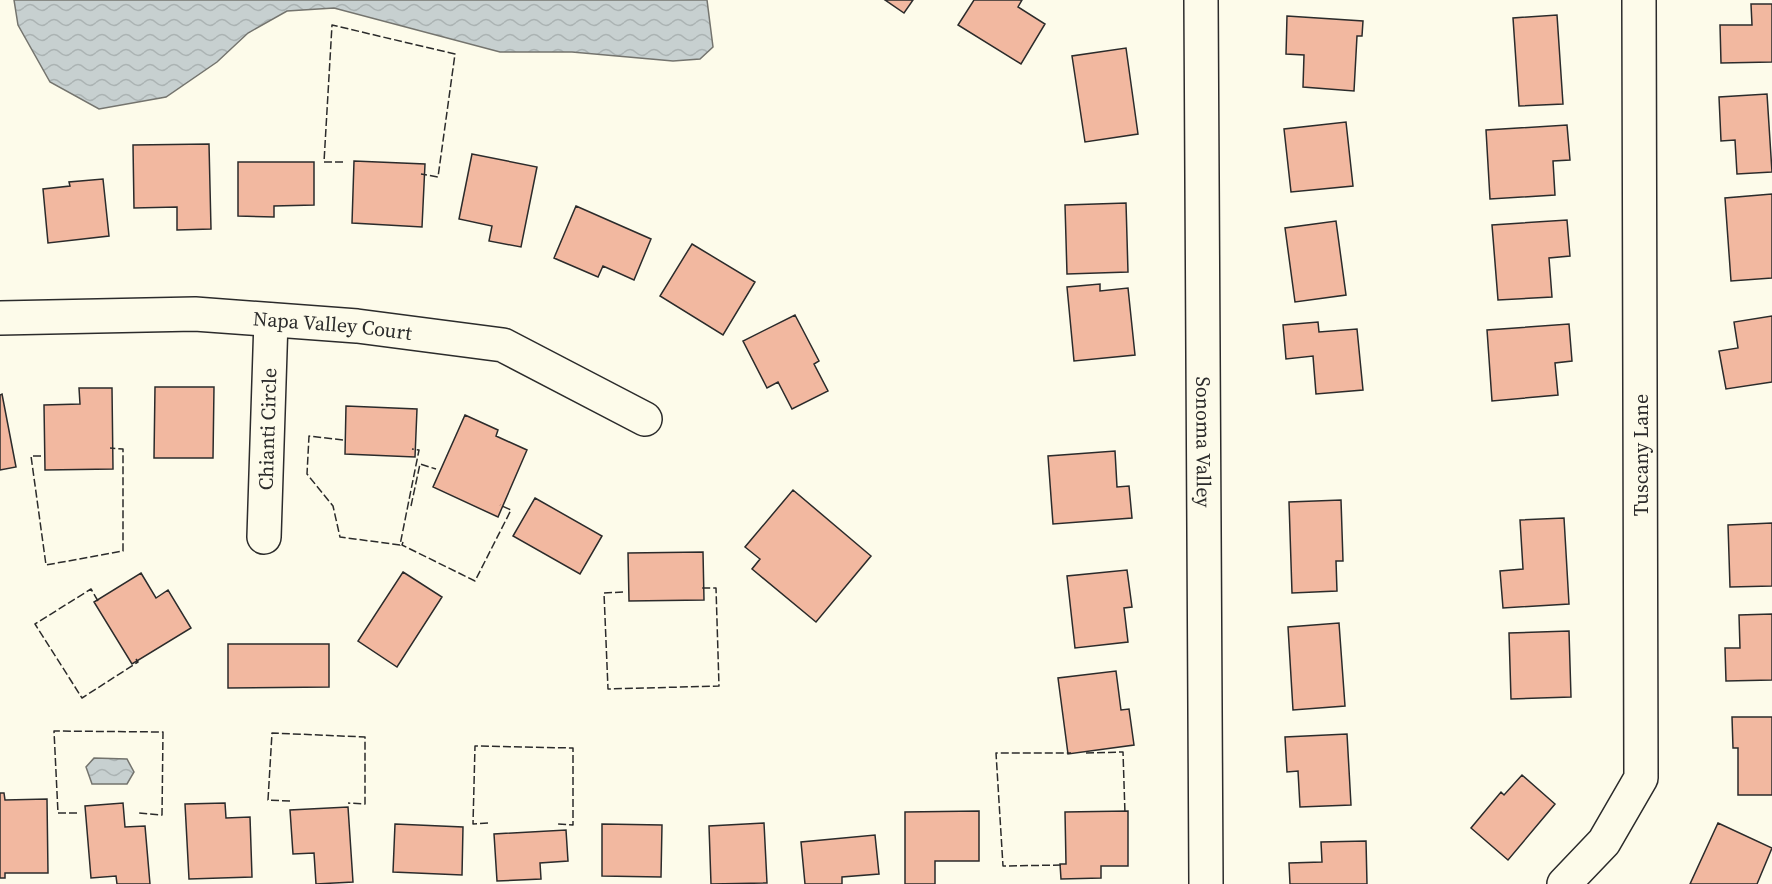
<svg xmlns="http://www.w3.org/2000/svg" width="1772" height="884" viewBox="0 0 1772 884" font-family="'Source Serif 4',serif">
	<defs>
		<pattern id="water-waves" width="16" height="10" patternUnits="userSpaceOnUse" patternTransform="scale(1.5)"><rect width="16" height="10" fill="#c7d0d0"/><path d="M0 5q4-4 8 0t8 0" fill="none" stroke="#abb3b3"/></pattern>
	</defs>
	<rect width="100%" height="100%" fill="#fdfbea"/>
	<path fill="url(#water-waves)" stroke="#74746e" stroke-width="1.5" d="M 14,0 L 707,0 L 713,47 L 700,59 L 673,61 L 572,52 L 500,52 L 334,8 L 287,11 L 248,33 L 217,62 L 166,97 L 99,109 L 50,82 L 18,25 Z
		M 94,758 L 127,759 L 134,772 L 127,784 L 92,784 L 86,767 Z"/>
	<path fill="#f2b8a0" stroke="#2b2b2b" stroke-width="1.5" d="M 885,0 L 913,0 L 904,13 Z
		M 974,0 L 1022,0 L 1018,7 L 1045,24 L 1021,64 L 958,25 Z
		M 1751,4 L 1772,4 L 1772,62 L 1721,63 L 1720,25 L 1752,25 Z
		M 1557,15 L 1563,104 L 1519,106 L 1513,18 Z
		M 1287,16 L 1363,21 L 1362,36 L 1357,36 L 1354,91 L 1303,87 L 1304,55 L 1286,54 Z
		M 1126,48 L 1138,134 L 1085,142 L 1072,56 Z
		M 1767,94 L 1772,172 L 1737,174 L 1735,140 L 1721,141 L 1719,97 Z
		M 1346,122 L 1353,186 L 1291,192 L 1284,129 Z
		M 1567,125 L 1570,160 L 1553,161 L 1555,195 L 1490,199 L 1486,130 Z
		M 209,144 L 211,229 L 177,230 L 177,207 L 134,208 L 133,145 Z
		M 472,154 L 537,167 L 521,247 L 489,241 L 492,226 L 459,219 Z
		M 354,161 L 425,164 L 422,227 L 352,223 Z
		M 238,162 L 314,162 L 314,205 L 274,206 L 274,217 L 238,216 Z
		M 103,179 L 109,236 L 48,243 L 43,189 L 70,186 L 69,182 Z
		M 1772,194 L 1772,278 L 1731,281 L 1725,198 Z
		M 1126,203 L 1128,272 L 1067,274 L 1065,205 Z
		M 576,206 L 651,239 L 634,280 L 603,266 L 598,277 L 554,258 Z
		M 1567,220 L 1570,256 L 1549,258 L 1552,297 L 1498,300 L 1492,225 Z
		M 1336,221 L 1346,295 L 1295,302 L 1285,228 Z
		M 692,244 L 755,282 L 723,335 L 660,296 Z
		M 1100,284 L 1100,291 L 1128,288 L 1135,355 L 1074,361 L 1067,287 Z
		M 795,315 L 819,361 L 814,364 L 828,391 L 792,409 L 778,382 L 767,388 L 743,341 Z
		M 1772,316 L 1772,382 L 1726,389 L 1719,351 L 1738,348 L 1734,322 Z
		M 1318,322 L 1319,332 L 1357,329 L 1363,390 L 1316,394 L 1313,356 L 1286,359 L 1283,325 Z
		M 1569,324 L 1572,361 L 1555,363 L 1558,395 L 1492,401 L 1487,330 Z
		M 155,387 L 214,387 L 213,458 L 154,458 Z
		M 79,388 L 112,388 L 113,469 L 45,470 L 44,405 L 80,404 Z
		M 2,394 L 16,467 L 0,470 L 0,395 Z
		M 346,406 L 417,409 L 415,457 L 345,454 Z
		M 465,415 L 498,430 L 496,436 L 527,450 L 498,517 L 433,487 Z
		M 1115,451 L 1117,487 L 1129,486 L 1132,518 L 1053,524 L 1048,456 Z
		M 793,490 L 871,556 L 816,622 L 752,569 L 760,559 L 745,547 Z
		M 535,498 L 602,536 L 580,574 L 513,536 Z
		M 1341,500 L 1343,561 L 1336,561 L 1337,591 L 1292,593 L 1289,502 Z
		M 1564,518 L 1569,604 L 1503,608 L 1500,571 L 1523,569 L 1520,520 Z
		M 1772,523 L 1772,586 L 1730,587 L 1728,525 Z
		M 703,552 L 704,600 L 629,601 L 628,553 Z
		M 1127,570 L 1132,607 L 1124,608 L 1128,642 L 1075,648 L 1067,576 Z
		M 403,572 L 442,597 L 397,667 L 358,641 Z
		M 141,573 L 156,598 L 168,590 L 191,628 L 132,664 L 94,602 Z
		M 1772,614 L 1772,680 L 1726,681 L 1725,648 L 1740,648 L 1739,615 Z
		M 1339,623 L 1345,706 L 1293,710 L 1288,627 Z
		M 1569,631 L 1571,697 L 1511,699 L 1509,633 Z
		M 228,644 L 329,644 L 329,687 L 228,688 Z
		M 1116,671 L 1121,710 L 1129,709 L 1134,745 L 1068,754 L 1058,678 Z
		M 1732,717 L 1772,717 L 1772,795 L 1738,795 L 1738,748 L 1733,748 Z
		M 1347,734 L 1351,805 L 1300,807 L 1298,771 L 1287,772 L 1285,737 Z
		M 1522,775 L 1555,804 L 1508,860 L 1471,828 L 1501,792 L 1504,795 Z
		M 0,793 L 4,793 L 5,800 L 47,799 L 48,873 L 5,873 L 5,878 L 0,878 Z
		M 123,803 L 125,827 L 145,826 L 150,884 L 117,884 L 116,876 L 91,878 L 85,806 Z
		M 225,803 L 226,818 L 250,817 L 252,877 L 189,879 L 185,804 Z
		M 348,807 L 353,882 L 316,884 L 314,853 L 293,854 L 290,810 Z
		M 979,811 L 979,861 L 935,861 L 935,884 L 905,884 L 905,812 Z
		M 1128,811 L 1128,866 L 1101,866 L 1101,878 L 1061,879 L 1060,864 L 1066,864 L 1065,812 Z
		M 764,823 L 767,883 L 711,884 L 709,826 Z
		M 1718,823 L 1772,848 L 1757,884 L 1690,884 Z
		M 395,824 L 463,827 L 462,875 L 393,872 Z
		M 602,824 L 662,825 L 661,877 L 602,876 Z
		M 566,830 L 568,861 L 540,863 L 541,879 L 497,881 L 494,834 Z
		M 875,835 L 879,874 L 842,877 L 842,884 L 805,884 L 801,842 Z
		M 1366,841 L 1367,884 L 1290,884 L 1289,863 L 1322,862 L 1321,842 Z"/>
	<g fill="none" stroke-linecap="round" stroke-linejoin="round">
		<defs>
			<g id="minor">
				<path id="s1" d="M 1201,0 L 1206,884"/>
				<path id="s2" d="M 0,318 L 195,314 L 357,326 L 503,345 L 645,419"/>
				<path id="s3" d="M 264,537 L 271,320"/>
				<path d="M 1564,884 L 1604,842 L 1641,778 L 1639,0"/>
			</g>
		</defs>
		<use href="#minor" stroke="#2b2b2b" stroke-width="36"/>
		<use href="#minor" stroke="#fdfbea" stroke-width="33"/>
		<path stroke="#2b2b2b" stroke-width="1.5" stroke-dasharray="8 3" stroke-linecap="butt" d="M 343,162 L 324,162 L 332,25 L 455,54 L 438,177 L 421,174
			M 343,440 L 309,436 L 307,474 L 333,506 L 340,537 L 400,545 L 419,450 L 412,449
			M 41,456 L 31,456 L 46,565 L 123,551 L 123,449 L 110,448
			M 411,506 L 420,464 L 436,469
			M 403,542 L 402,545 L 475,581 L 511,510 L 500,505
			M 623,592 L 604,593 L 608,689 L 719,686 L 716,588 L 700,588
			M 98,601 L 91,589 L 35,624 L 82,698 L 138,662 L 136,659
			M 1086,753 L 1123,752 L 1125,814
			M 290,801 L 268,800 L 272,733 L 365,737 L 365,804 L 348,803
			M 77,813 L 58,813 L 54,731 L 163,732 L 162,815 L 139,813
			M 488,823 L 473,824 L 475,746 L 573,748 L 573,825 L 557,824
			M 1061,865 L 1003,866 L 996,753 L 1071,753"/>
	</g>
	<g text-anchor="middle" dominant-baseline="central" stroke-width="4.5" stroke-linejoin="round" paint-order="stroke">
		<g font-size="20" fill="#2b2b2b" stroke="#fdfbea">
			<text stroke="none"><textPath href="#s2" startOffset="333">Napa Valley Court</textPath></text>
			<text stroke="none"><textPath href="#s3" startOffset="108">Chianti Circle</textPath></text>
			<text stroke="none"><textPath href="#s1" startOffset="442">Sonoma Valley</textPath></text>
			<text transform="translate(1641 455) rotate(-90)">Tuscany Lane</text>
		</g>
	</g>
</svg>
